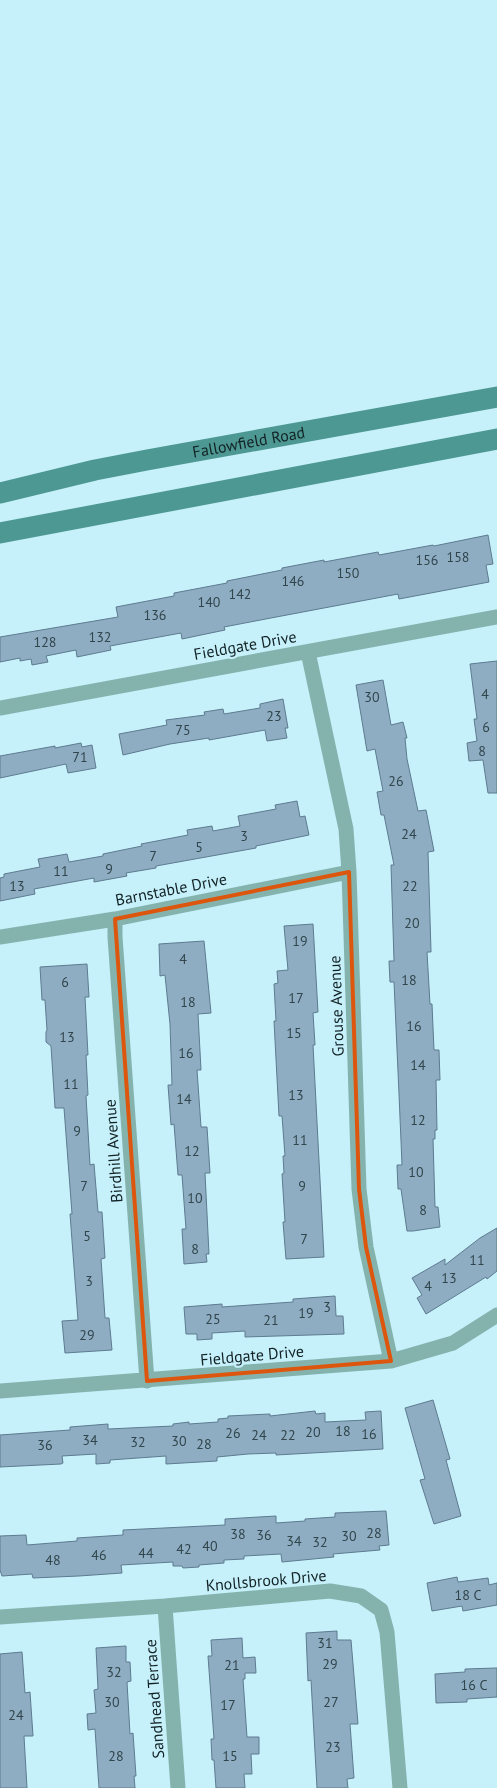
<svg xmlns="http://www.w3.org/2000/svg" width="497" height="1788" viewBox="0 0 497 1788" font-family="'PT Sans',sans-serif">
	<rect width="100%" height="100%" fill="#c6f0fa"/>
	<path fill="#8eadc2" stroke="#5e7b8f" d="M 488,535 L 493,564 L 486,565 L 489,582 L 399,599 L 398,594 L 271,618 L 224,627 L 225,630 L 182,639 L 181,633 L 110,646 L 111,650 L 77,657 L 76,650 L 46,656 L 48,662 L 32,665 L 31,659 L 20,661 L 20,658 L 0,662 L 0,637 L 118,617 L 116,607 L 174,596 L 174,593 L 227,583 L 227,581 L 282,570 L 282,568 L 324,560 L 324,562 L 378,552 L 379,555 L 433,545 L 434,546 Z
		M 497,661 L 497,793 L 488,793 L 483,760 L 469,761 L 467,743 L 477,741 L 474,719 L 477,719 L 470,664 Z
		M 383,680 L 391,725 L 403,722 L 407,738 L 405,738 L 407,759 L 418,811 L 426,810 L 434,851 L 428,852 L 431,952 L 427,952 L 430,1004 L 432,1004 L 434,1050 L 439,1050 L 440,1080 L 436,1080 L 437,1130 L 435,1130 L 435,1139 L 433,1139 L 435,1207 L 438,1207 L 440,1227 L 413,1231 L 407,1231 L 401,1189 L 398,1189 L 397,1165 L 402,1165 L 399,1094 L 394,982 L 390,982 L 389,961 L 394,961 L 391,865 L 394,865 L 384,815 L 381,815 L 377,792 L 383,791 L 375,749 L 367,751 L 356,685 Z
		M 283,699 L 288,728 L 285,728 L 287,738 L 267,741 L 265,730 L 209,740 L 209,738 L 170,744 L 123,755 L 119,734 L 167,725 L 166,720 L 205,715 L 204,712 L 223,709 L 224,714 L 260,708 L 260,704 Z
		M 81,743 L 82,747 L 92,745 L 96,768 L 68,773 L 66,764 L 0,778 L 0,756 L 55,746 L 55,748 Z
		M 297,801 L 300,817 L 305,816 L 309,835 L 256,846 L 256,848 L 156,866 L 156,868 L 126,873 L 127,876 L 94,882 L 94,878 L 34,889 L 35,894 L 0,901 L 0,878 L 4,877 L 4,874 L 40,867 L 38,859 L 67,854 L 69,862 L 103,856 L 103,854 L 142,846 L 141,844 L 188,835 L 187,830 L 212,826 L 213,831 L 240,826 L 238,816 L 276,809 L 275,805 Z
		M 313,924 L 318,1012 L 313,1013 L 315,1045 L 313,1045 L 324,1257 L 286,1259 L 283,1222 L 285,1222 L 282,1174 L 284,1173 L 283,1156 L 285,1156 L 282,1116 L 279,1116 L 274,1021 L 276,1021 L 274,984 L 278,983 L 277,971 L 288,970 L 284,926 Z
		M 204,941 L 211,1013 L 198,1014 L 201,1070 L 197,1070 L 201,1127 L 207,1127 L 210,1173 L 205,1173 L 209,1254 L 206,1254 L 207,1262 L 184,1264 L 182,1229 L 186,1229 L 182,1175 L 178,1175 L 174,1124 L 171,1125 L 168,1085 L 172,1085 L 170,1024 L 165,975 L 160,976 L 159,944 Z
		M 87,964 L 89,997 L 85,997 L 88,1055 L 86,1055 L 88,1095 L 86,1096 L 90,1165 L 94,1164 L 98,1212 L 102,1212 L 105,1258 L 101,1259 L 105,1318 L 109,1318 L 112,1350 L 65,1353 L 62,1321 L 78,1320 L 70,1214 L 72,1214 L 64,1108 L 55,1108 L 51,1046 L 46,1042 L 46,1032 L 47,1030 L 45,1000 L 42,1000 L 40,967 Z
		M 497,1228 L 497,1271 L 487,1279 L 486,1277 L 426,1314 L 417,1298 L 422,1295 L 412,1278 L 445,1259 L 445,1265 L 480,1238 Z
		M 335,1296 L 336,1316 L 343,1316 L 344,1334 L 245,1337 L 245,1331 L 212,1333 L 212,1339 L 197,1340 L 197,1334 L 186,1334 L 184,1307 L 222,1304 L 222,1307 L 293,1302 L 293,1299 Z
		M 433,1400 L 450,1459 L 446,1460 L 461,1516 L 434,1524 L 420,1480 L 425,1479 L 405,1408 Z
		M 315,1411 L 316,1414 L 325,1413 L 325,1422 L 366,1420 L 365,1412 L 381,1411 L 383,1449 L 276,1455 L 276,1453 L 248,1454 L 217,1457 L 217,1461 L 166,1464 L 166,1456 L 110,1460 L 110,1463 L 96,1464 L 96,1454 L 62,1456 L 63,1463 L 61,1464 L 0,1467 L 0,1435 L 70,1430 L 70,1427 L 108,1424 L 108,1429 L 173,1426 L 173,1424 L 189,1422 L 189,1424 L 218,1422 L 218,1419 L 228,1418 L 228,1416 L 270,1414 L 270,1416 Z
		M 386,1511 L 389,1545 L 379,1546 L 380,1550 L 333,1554 L 334,1557 L 282,1562 L 281,1554 L 244,1556 L 244,1559 L 224,1560 L 224,1563 L 199,1565 L 199,1567 L 183,1568 L 182,1566 L 173,1566 L 173,1562 L 121,1565 L 122,1573 L 79,1576 L 33,1578 L 32,1574 L 2,1576 L 0,1570 L 0,1536 L 26,1535 L 27,1545 L 77,1541 L 77,1538 L 123,1535 L 123,1530 L 225,1525 L 225,1519 L 276,1516 L 276,1523 L 305,1521 L 305,1519 L 335,1517 L 335,1513 Z
		M 457,1577 L 458,1582 L 488,1578 L 489,1585 L 497,1583 L 497,1605 L 463,1611 L 462,1606 L 432,1611 L 427,1583 Z
		M 337,1631 L 337,1640 L 351,1640 L 358,1724 L 350,1724 L 354,1778 L 347,1779 L 348,1788 L 317,1788 L 311,1680 L 308,1681 L 306,1633 Z
		M 242,1638 L 243,1658 L 255,1657 L 256,1673 L 245,1673 L 245,1679 L 243,1679 L 247,1737 L 259,1737 L 259,1754 L 251,1754 L 252,1774 L 244,1774 L 245,1788 L 216,1788 L 214,1760 L 212,1760 L 211,1739 L 214,1739 L 208,1656 L 212,1656 L 211,1640 Z
		M 126,1646 L 126,1662 L 130,1662 L 131,1681 L 127,1682 L 130,1734 L 133,1733 L 136,1776 L 134,1776 L 135,1788 L 99,1788 L 95,1729 L 88,1730 L 87,1714 L 96,1713 L 94,1690 L 98,1689 L 96,1648 Z
		M 22,1652 L 25,1693 L 30,1692 L 33,1736 L 24,1736 L 27,1788 L 0,1788 L 0,1654 Z
		M 497,1668 L 497,1697 L 467,1699 L 467,1702 L 436,1703 L 435,1674 L 465,1672 L 465,1669 Z"/>
	<g fill="none" stroke-linecap="round" stroke-linejoin="round">
		<path stroke="#84b3ae" stroke-width="15" d="M 308,652 L 346,829 L 349,872 L 359,1189 L 366,1247 L 391,1361
			M 0,708 L 497,617
			M 115,919 L 115,937 L 147,1381
			M 0,937 L 115,919 L 349,872
			M 0,1391 L 391,1361 L 453,1343 L 497,1315
			M 165,1606 L 178,1788
			M 0,1617 L 165,1606 L 330,1591 L 361,1596 L 381,1610 L 387,1632 L 400,1788"/>
		<g stroke="#4d9892" stroke-width="21">
			<path id="s1" d="M 0,493 L 95,470 L 147,460 L 497,397"/>
			<path d="M 0,533 L 497,439"/>
		</g>
	</g>
	<path fill="none" stroke="#dd560d" stroke-width="4" stroke-linejoin="round" d="M 349,872 L 359,1189 L 366,1247 L 391,1361 L 147,1381 L 115,919 Z"/>
	<g text-anchor="middle" dominant-baseline="central" stroke-width="4.5" stroke-linejoin="round" paint-order="stroke">
		<g font-size="14" fill="#31454c">
			<text x="458" y="557">158</text>
			<text x="427" y="560">156</text>
			<text x="348" y="573">150</text>
			<text x="293" y="581">146</text>
			<text x="240" y="594">142</text>
			<text x="209" y="602">140</text>
			<text x="155" y="615">136</text>
			<text x="100" y="637">132</text>
			<text x="45" y="642">128</text>
			<text x="485" y="694">4</text>
			<text x="372" y="697">30</text>
			<text x="274" y="716">23</text>
			<text x="486" y="727">6</text>
			<text x="183" y="730">75</text>
			<text x="482" y="751">8</text>
			<text x="80" y="757">71</text>
			<text x="396" y="781">26</text>
			<text x="409" y="834">24</text>
			<text x="244" y="836">3</text>
			<text x="199" y="847">5</text>
			<text x="153" y="856">7</text>
			<text x="109" y="869">9</text>
			<text x="61" y="871">11</text>
			<text x="17" y="886">13</text>
			<text x="410" y="886">22</text>
			<text x="412" y="923">20</text>
			<text x="300" y="941">19</text>
			<text x="183" y="959">4</text>
			<text x="409" y="980">18</text>
			<text x="65" y="982">6</text>
			<text x="296" y="998">17</text>
			<text x="188" y="1002">18</text>
			<text x="414" y="1026">16</text>
			<text x="294" y="1033">15</text>
			<text x="67" y="1037">13</text>
			<text x="186" y="1053">16</text>
			<text x="418" y="1065">14</text>
			<text x="71" y="1084">11</text>
			<text x="296" y="1095">13</text>
			<text x="184" y="1099">14</text>
			<text x="418" y="1120">12</text>
			<text x="77" y="1131">9</text>
			<text x="300" y="1140">11</text>
			<text x="192" y="1151">12</text>
			<text x="416" y="1172">10</text>
			<text x="84" y="1186">7</text>
			<text x="302" y="1186">9</text>
			<text x="195" y="1198">10</text>
			<text x="423" y="1210">8</text>
			<text x="87" y="1236">5</text>
			<text x="304" y="1239">7</text>
			<text x="195" y="1249">8</text>
			<text x="477" y="1260">11</text>
			<text x="449" y="1278">13</text>
			<text x="89" y="1281">3</text>
			<text x="428" y="1286">4</text>
			<text x="327" y="1307">3</text>
			<text x="306" y="1313">19</text>
			<text x="213" y="1319">25</text>
			<text x="271" y="1320">21</text>
			<text x="87" y="1335">29</text>
			<text x="343" y="1431">18</text>
			<text x="313" y="1432">20</text>
			<text x="233" y="1433">26</text>
			<text x="369" y="1434">16</text>
			<text x="259" y="1435">24</text>
			<text x="288" y="1435">22</text>
			<text x="90" y="1440">34</text>
			<text x="179" y="1441">30</text>
			<text x="138" y="1442">32</text>
			<text x="204" y="1444">28</text>
			<text x="45" y="1445">36</text>
			<text x="374" y="1533">28</text>
			<text x="238" y="1534">38</text>
			<text x="264" y="1535">36</text>
			<text x="349" y="1536">30</text>
			<text x="294" y="1541">34</text>
			<text x="320" y="1542">32</text>
			<text x="210" y="1546">40</text>
			<text x="184" y="1549">42</text>
			<text x="146" y="1553">44</text>
			<text x="99" y="1555">46</text>
			<text x="53" y="1560">48</text>
			<text x="468" y="1595">18 C</text>
			<text x="325" y="1643">31</text>
			<text x="330" y="1664">29</text>
			<text x="232" y="1665">21</text>
			<text x="114" y="1672">32</text>
			<text x="474" y="1685">16 C</text>
			<text x="112" y="1702">30</text>
			<text x="331" y="1702">27</text>
			<text x="228" y="1705">17</text>
			<text x="16" y="1715">24</text>
			<text x="333" y="1747">23</text>
			<text x="116" y="1756">28</text>
			<text x="230" y="1756">15</text>
		</g>
		<g font-size="16" fill="#122225" stroke="#c6f0fa">
			<text stroke="none"><textPath href="#s1" startOffset="254">Fallowfield Road</textPath></text>
			<text transform="translate(245 645) rotate(-10)">Fieldgate Drive</text>
			<text transform="translate(171 889) rotate(-11)">Barnstable Drive</text>
			<text transform="translate(336 1006) rotate(-92)">Grouse Avenue</text>
			<text transform="translate(113 1151) rotate(-94)">Birdhill Avenue</text>
			<text transform="translate(252 1355) rotate(-5)">Fieldgate Drive</text>
			<text transform="translate(266 1580) rotate(-5)">Knollsbrook Drive</text>
			<text transform="translate(154 1699) rotate(-94)">Sandhead Terrace</text>
		</g>
	</g>
</svg>
